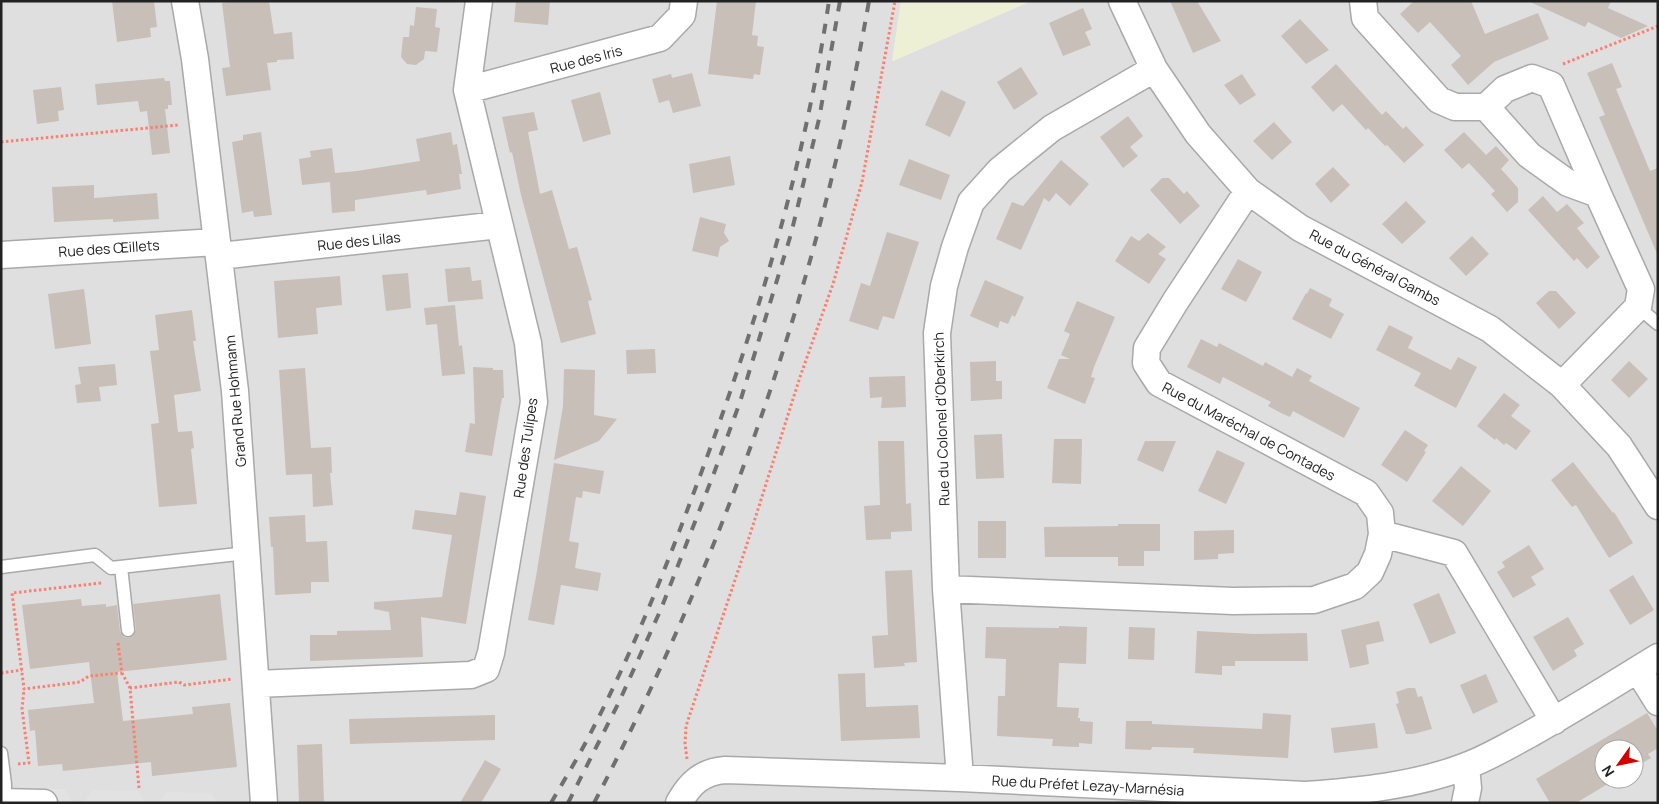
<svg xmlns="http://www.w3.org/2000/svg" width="1659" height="804" viewBox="0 0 1659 804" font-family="Manrope,sans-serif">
	<rect width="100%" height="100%" fill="#f2efe9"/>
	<path fill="#e0dfdf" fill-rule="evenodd" d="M 1,1 L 901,1 L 893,61 L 1031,1 L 1658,1 L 1658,803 L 1,803 ZM 1604,749 L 1634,749 L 1634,779 L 1604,779 Z"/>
	<path fill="#eef0d5" d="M 901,1 L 1031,1 L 892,61 Z"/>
	<path fill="#e2e2e2" d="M 37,789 L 65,789 L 73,803 L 29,802 Z
		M 92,790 L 138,791 L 146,803 L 84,803 Z
		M 166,792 L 211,793 L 218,803 L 158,803 Z"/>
	<path fill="#c7bfb8" d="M 112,1 L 154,1 L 157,27 L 150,28 L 151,37 L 117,42 Z
		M 232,1 L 269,1 L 274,34 L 292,32 L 294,59 L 277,60 L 277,62 L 267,63 L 271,90 L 226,96 L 222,68 L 230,67 L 222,3 Z
		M 516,1 L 550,1 L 548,25 L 514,22 Z
		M 717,1 L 756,1 L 752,35 L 758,36 L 757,46 L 764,47 L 760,75 L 754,74 L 753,79 L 708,74 Z
		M 1170,1 L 1197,1 L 1221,41 L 1193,53 Z
		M 1414,1 L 1471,1 L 1485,34 L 1538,13 L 1549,39 L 1494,62 L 1468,85 L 1451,65 L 1461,56 L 1430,22 L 1418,33 L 1400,14 Z
		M 1528,1 L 1611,1 L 1608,8 L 1648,26 L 1621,38 L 1588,22 L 1585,27 Z
		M 416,7 L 437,9 L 435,27 L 440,28 L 437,52 L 425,51 L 424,59 L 416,65 L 407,64 L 401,57 L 403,37 L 409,37 L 410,25 L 414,26 Z
		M 1083,8 L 1092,29 L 1085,32 L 1091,45 L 1063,56 L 1049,23 Z
		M 1300,19 L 1329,50 L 1306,64 L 1281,36 Z
		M 1612,63 L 1622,87 L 1616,89 L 1650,171 L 1658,168 L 1658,256 L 1599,117 L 1605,115 L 1587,73 Z
		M 1336,64 L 1382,115 L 1386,111 L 1403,129 L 1406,126 L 1424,145 L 1404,163 L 1387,145 L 1385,146 L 1368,128 L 1366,130 L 1342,104 L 1333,112 L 1311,87 Z
		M 1021,67 L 1038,94 L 1014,110 L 997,82 Z
		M 692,73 L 701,106 L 673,113 L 669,100 L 659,103 L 652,79 L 671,74 L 672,78 Z
		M 1242,74 L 1256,95 L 1240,105 L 1224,85 Z
		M 164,78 L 165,81 L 170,81 L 172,105 L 168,105 L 168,109 L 165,109 L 170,153 L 152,155 L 147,111 L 140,112 L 138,101 L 97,105 L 95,84 Z
		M 61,87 L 64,110 L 58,111 L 59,121 L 37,124 L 33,90 Z
		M 941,90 L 966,102 L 950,137 L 925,125 Z
		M 600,92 L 611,134 L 583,142 L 571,100 Z
		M 534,112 L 538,130 L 528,132 L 540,194 L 552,190 L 569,249 L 577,247 L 592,300 L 588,301 L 596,334 L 561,343 L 521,195 L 512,152 L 510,153 L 502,117 Z
		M 1128,116 L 1143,136 L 1130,147 L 1138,156 L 1123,168 L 1100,137 Z
		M 1274,122 L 1292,142 L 1272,160 L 1253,141 Z
		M 261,132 L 272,215 L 254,217 L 253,211 L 242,213 L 232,142 L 243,140 L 243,135 Z
		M 451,132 L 453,145 L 457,144 L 462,174 L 459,174 L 461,189 L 427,195 L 426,190 L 355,200 L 355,211 L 332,213 L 330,182 L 302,185 L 299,159 L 311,157 L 310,151 L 332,148 L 335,173 L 357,171 L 420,161 L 416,139 Z
		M 1464,132 L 1486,155 L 1496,146 L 1509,160 L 1501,169 L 1518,188 L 1518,202 L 1507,212 L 1491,194 L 1495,191 L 1469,163 L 1462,169 L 1444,150 Z
		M 730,156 L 735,185 L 693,193 L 689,164 Z
		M 909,159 L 950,175 L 941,200 L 899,185 Z
		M 1061,160 L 1089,184 L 1070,206 L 1056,193 L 1049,202 L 1044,198 L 1021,250 L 996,239 L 1012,202 L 1023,206 Z
		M 1333,167 L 1350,185 L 1331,203 L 1315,184 Z
		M 1162,178 L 1169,178 L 1184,194 L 1187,191 L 1200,206 L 1180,224 L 1150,190 Z
		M 94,185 L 94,198 L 157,193 L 159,219 L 113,222 L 113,219 L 54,222 L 52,187 Z
		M 1543,196 L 1557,212 L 1567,204 L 1584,223 L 1577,228 L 1600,257 L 1587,269 L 1577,258 L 1574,261 L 1528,210 Z
		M 1406,201 L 1426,222 L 1402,244 L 1382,224 Z
		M 700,217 L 726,224 L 724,233 L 729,241 L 720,247 L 718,257 L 692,251 Z
		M 887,232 L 919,242 L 894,319 L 883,316 L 878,330 L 849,321 L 861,283 L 870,286 Z
		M 1148,233 L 1166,247 L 1158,254 L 1166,259 L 1149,284 L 1115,261 L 1131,236 L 1139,241 Z
		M 1472,236 L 1489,254 L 1466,276 L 1449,258 Z
		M 1238,259 L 1262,272 L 1246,302 L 1221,289 Z
		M 470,267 L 472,281 L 481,280 L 483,299 L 448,302 L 445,269 Z
		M 408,273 L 411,308 L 386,311 L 382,275 Z
		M 340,276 L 342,305 L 316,308 L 318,334 L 278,338 L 274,281 Z
		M 985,280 L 1024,297 L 1015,317 L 1012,315 L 1008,324 L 1000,321 L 998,328 L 970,316 Z
		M 1310,288 L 1332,299 L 1329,306 L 1344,314 L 1331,339 L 1292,319 L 1306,293 L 1307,294 Z
		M 84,289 L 91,344 L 55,349 L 48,294 Z
		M 1549,291 L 1556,291 L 1576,313 L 1559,329 L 1536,303 Z
		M 1077,301 L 1115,317 L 1094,367 L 1091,377 L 1095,378 L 1085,404 L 1047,388 L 1059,359 L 1070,359 L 1061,355 L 1070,334 L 1064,331 Z
		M 455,305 L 459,346 L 462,345 L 465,374 L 442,376 L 437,324 L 426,325 L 424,308 Z
		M 192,310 L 196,341 L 193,341 L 201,391 L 174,395 L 178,432 L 192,431 L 194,448 L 191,449 L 197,504 L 159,507 L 151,424 L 159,423 L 150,351 L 159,350 L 155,315 Z
		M 1389,325 L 1413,337 L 1408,348 L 1451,370 L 1458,357 L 1477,367 L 1456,408 L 1414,386 L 1421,373 L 1376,350 Z
		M 1201,339 L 1217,347 L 1219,343 L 1263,366 L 1265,362 L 1292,377 L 1297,368 L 1312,376 L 1309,381 L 1360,408 L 1344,438 L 1293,411 L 1290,417 L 1281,413 L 1268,406 L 1271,402 L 1223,377 L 1220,384 L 1187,367 Z
		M 655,349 L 656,373 L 627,374 L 626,350 Z
		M 996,361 L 996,381 L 1002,381 L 1002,399 L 971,401 L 970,362 Z
		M 1629,361 L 1648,379 L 1629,398 L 1611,380 Z
		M 115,364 L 117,385 L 99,387 L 101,401 L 77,403 L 75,385 L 81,384 L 78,367 Z
		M 473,367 L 493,368 L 493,370 L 503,370 L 504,398 L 502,398 L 492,456 L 465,452 L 470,423 L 475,424 Z
		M 305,368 L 311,448 L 331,447 L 332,473 L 330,473 L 333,505 L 313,507 L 312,474 L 286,475 L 279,370 Z
		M 564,369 L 595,370 L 594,415 L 617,419 L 599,441 L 554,460 L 563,406 Z
		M 905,376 L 906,407 L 881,408 L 882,397 L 870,398 L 869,377 Z
		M 1504,393 L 1520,405 L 1511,416 L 1531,431 L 1516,450 L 1506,443 L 1504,445 L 1496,438 L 1495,440 L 1477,426 Z
		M 1405,430 L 1428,445 L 1424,451 L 1426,452 L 1407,482 L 1381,465 Z
		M 1002,434 L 1004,478 L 976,479 L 974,435 Z
		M 1054,439 L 1082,439 L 1081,484 L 1052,483 Z
		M 878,441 L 904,441 L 906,504 L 911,503 L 912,531 L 891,532 L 891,539 L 866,540 L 864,506 L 880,505 Z
		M 1145,441 L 1176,441 L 1163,472 L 1137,460 Z
		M 1217,450 L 1245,463 L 1226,504 L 1198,491 Z
		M 1573,462 L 1613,513 L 1614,512 L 1633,543 L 1609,558 L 1576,505 L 1572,507 L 1551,480 Z
		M 554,463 L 604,471 L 600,494 L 583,491 L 582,498 L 576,497 L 569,541 L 579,543 L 575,568 L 601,573 L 598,591 L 561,585 L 554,625 L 528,620 L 537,571 Z
		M 1461,466 L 1491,491 L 1463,526 L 1432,501 Z
		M 460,492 L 486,496 L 466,624 L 421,617 L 423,657 L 310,661 L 310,635 L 337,635 L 337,631 L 391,630 L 389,612 L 374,609 L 374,602 L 442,597 L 452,535 L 412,529 L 415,510 L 456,515 Z
		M 305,515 L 306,542 L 327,541 L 329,582 L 311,582 L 311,593 L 275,595 L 273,547 L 271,547 L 269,517 Z
		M 978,521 L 1006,521 L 1006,558 L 978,558 Z
		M 1118,524 L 1160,524 L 1160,551 L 1144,551 L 1144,566 L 1118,566 L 1118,557 L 1045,557 L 1044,527 L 1118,526 Z
		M 1234,530 L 1234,553 L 1218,554 L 1218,559 L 1194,560 L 1194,531 Z
		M 1529,545 L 1544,569 L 1531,577 L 1536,585 L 1513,598 L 1497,572 L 1505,567 L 1502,562 Z
		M 912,570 L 917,662 L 904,663 L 905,666 L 874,668 L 872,636 L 888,635 L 885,571 Z
		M 1633,575 L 1654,610 L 1630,625 L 1609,590 Z
		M 1439,593 L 1456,633 L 1430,644 L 1413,604 Z
		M 220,594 L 227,660 L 117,672 L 123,721 L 193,714 L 192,707 L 230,703 L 237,767 L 152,776 L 151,762 L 63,771 L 62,764 L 38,766 L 35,730 L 30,731 L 28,710 L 94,703 L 89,662 L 30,669 L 22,605 L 81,599 L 82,606 L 106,604 L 106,607 L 117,605 L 120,631 L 124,637 L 128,638 L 133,636 L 136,630 L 133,604 Z
		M 1568,617 L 1584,644 L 1574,650 L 1577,656 L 1553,671 L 1533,637 Z
		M 1379,621 L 1384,641 L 1366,645 L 1369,664 L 1350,668 L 1341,630 Z
		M 1059,626 L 1087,627 L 1086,664 L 1059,663 L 1057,707 L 1079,708 L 1078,718 L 1080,718 L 1080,721 L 1093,722 L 1092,744 L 1079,743 L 1079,747 L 1052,746 L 1053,739 L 997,736 L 998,696 L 1005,696 L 1006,659 L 985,658 L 986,627 L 1059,628 Z
		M 1129,627 L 1155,628 L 1154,660 L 1128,659 Z
		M 1197,631 L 1254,634 L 1307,633 L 1308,661 L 1235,661 L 1235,666 L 1222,666 L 1222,675 L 1195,673 Z
		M 865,673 L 866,707 L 918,705 L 920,738 L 841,741 L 838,674 Z
		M 1486,674 L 1498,702 L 1473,714 L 1460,685 Z
		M 1408,688 L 1415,688 L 1418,697 L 1422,696 L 1432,729 L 1413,734 L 1406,734 L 1396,704 L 1399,703 L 1396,692 Z
		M 1263,713 L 1291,715 L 1288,758 L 1193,753 L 1194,748 L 1152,747 L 1151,750 L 1125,749 L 1126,721 L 1152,721 L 1152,724 L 1262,729 Z
		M 1647,713 L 1658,731 L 1658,748 L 1648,754 L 1651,758 L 1634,768 L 1634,749 L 1604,749 L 1604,779 L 1616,779 L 1576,803 L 1550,803 L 1536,779 Z
		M 495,715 L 495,740 L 350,744 L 349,719 Z
		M 1375,723 L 1378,748 L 1334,753 L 1331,728 Z
		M 322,744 L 324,803 L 299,803 L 297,745 Z
		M 485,760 L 501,769 L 481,803 L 460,803 Z"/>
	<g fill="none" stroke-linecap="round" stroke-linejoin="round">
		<defs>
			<path id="lane" d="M 1638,307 L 1658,324
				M 1,567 L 95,555 L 111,568 L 247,553
				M 121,567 L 128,630
				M 1,753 L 5,784 L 5,802"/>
			<path id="street" d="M 185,1 L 195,59 L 235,391 L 264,803
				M 1122,1 L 1154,69 L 1198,134 L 1248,191 L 1300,228 L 1490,329 L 1562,385 L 1619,446 L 1658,506
				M 1363,1 L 1365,18 L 1439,100 L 1455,107 L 1486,107 L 1529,155 L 1568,183 L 1598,194 L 1641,289 L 1638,307 L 1562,385
				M 467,90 L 660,38 L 682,15 L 684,1
				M 1486,107 L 1505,89 L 1532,78 L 1551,85 L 1598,194
				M 1,255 L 217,242
				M 220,256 L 499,225
				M 1382,534 L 1454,553 L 1554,721
				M 946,589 L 1233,601 L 1314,600 L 1355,586 L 1370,572 L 1378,554 L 1382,534 L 1380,513 L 1366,493 L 1159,383 L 1146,363 L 1147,348 L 1175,302 L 1248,191
				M 1638,670 L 1658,702
				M 256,684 L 471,675 L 486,669 L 491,653 L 534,402 L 528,343 L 467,90 L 479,1
				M 960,778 L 946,589 L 937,333 L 944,286 L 955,247 L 971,202 L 1000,170 L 1052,128 L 1154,69
				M 1,802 L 44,803
				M 679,803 C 690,783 702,772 725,770 L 960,778 L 1305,795 C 1358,791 1415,786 1466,766 C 1488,758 1509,745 1530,734 C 1573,710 1616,683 1658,657
				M 1465,803 L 1468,788 L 1466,766"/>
		</defs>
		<use href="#lane" stroke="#a9a9a9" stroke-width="15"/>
		<use href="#street" stroke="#a9a9a9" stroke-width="29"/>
		<path stroke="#fa8072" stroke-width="3" stroke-dasharray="2.5 2.5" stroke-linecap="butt" d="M 1563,64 L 1658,26
			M 1,142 L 179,125
			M 101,583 L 12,593 L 24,689 L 80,682 L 89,676 L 122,673
			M 118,643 L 122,673 L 130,688
			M 1,673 L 22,670
			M 687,759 L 685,744 L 686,726 L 746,547 L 800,377 L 833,284 L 862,182 L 895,1
			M 18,764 L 29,763 L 22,709 L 24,689
			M 139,788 L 130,688 L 179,682 L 184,685 L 233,679"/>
		<use href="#lane" stroke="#fff" stroke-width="12"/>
		<use href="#street" stroke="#fff" stroke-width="26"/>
		<path stroke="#707070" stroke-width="4" stroke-dasharray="10 10" stroke-linecap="butt" d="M 551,803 C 563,782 576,761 587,740 C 629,660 663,576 694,492 C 754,333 804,169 829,1
			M 568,803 L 619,702 L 661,609 L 714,473 L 740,402 L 791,234 L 819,119 L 840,1
			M 594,803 C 726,551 820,281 869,1"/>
	</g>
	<g text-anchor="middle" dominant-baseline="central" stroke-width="4" stroke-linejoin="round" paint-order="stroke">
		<g font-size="14" fill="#222" stroke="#fff">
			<text transform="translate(586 59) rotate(-15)">Rue des Iris</text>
			<text transform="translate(359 241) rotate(-6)">Rue des Lilas</text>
			<text transform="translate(109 248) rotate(-4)">Rue des Œillets</text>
			<text transform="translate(1375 267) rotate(28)">Rue du Général Gambs</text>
			<text transform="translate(235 401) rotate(-95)">Grand Rue Hohmann</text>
			<text transform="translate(941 419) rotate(-92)">Rue du Colonel d'Oberkirch</text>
			<text transform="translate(1249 431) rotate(28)">Rue du Maréchal de Contades</text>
			<text transform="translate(525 448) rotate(-82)">Rue des Tulipes</text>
			<text transform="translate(1088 785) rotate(3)">Rue du Préfet Lezay-Marnésia</text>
		</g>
	</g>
	<rect width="1659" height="804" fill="none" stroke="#222222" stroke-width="5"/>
	<g transform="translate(1619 764) rotate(237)"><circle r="24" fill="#ffffff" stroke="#a7a7a7"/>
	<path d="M0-4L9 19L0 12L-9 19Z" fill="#d40000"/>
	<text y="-8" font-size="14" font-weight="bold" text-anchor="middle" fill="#222222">N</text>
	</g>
</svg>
